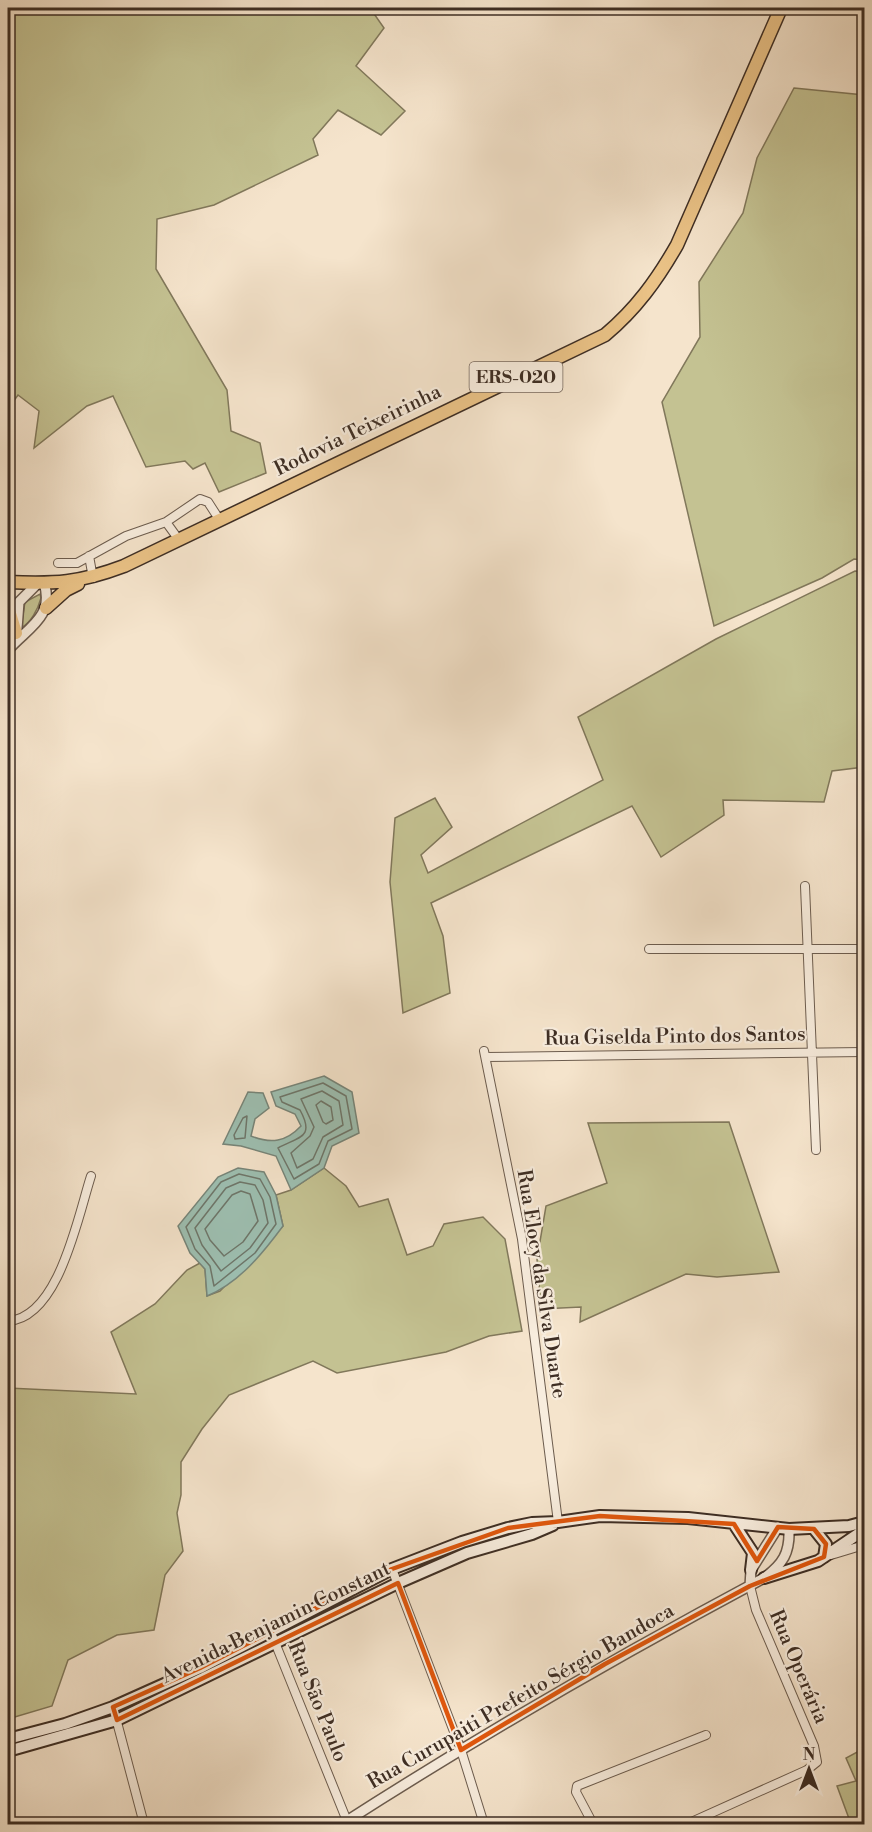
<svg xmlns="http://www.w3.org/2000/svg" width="872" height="1832" viewBox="0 0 872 1832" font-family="'Libre Bodoni',serif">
	<rect width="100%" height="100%" fill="#f5e4cc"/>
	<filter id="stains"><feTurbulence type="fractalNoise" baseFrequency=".00333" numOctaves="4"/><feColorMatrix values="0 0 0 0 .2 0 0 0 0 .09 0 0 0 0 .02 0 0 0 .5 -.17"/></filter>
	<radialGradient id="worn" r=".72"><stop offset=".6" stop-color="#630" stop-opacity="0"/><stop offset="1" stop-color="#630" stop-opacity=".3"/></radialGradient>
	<path fill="#c4c292" stroke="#81785b" stroke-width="1.5" d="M 8,8 L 370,8 L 384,28 L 356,66 L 405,111 L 381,135 L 338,110 L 313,139 L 318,155 L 214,205 L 157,219 L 156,269 L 227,390 L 231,431 L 260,443 L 266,473 L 219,492 L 205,463 L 193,469 L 185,461 L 146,467 L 113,396 L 87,406 L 34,448 L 39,411 L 18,395 L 8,409 Z
		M 794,88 L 864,95 L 864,560 L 854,559 L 822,578 L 714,626 L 662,402 L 700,337 L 699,282 L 743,213 L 757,158 Z
		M 855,571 L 864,572 L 864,767 L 832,771 L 824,802 L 723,800 L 724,815 L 661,857 L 632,806 L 431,903 L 443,936 L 450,993 L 403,1013 L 390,882 L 395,818 L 435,798 L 452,827 L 421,855 L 428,873 L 603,780 L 578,717 L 716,639 Z
		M 40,594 L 41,598 C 38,609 31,623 21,628 L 25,602 Z
		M 729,1122 L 779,1272 L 717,1277 L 686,1274 L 580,1322 L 581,1307 L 541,1309 L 537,1259 L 546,1206 L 607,1183 L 588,1123 Z
		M 324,1168 L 346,1186 L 359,1207 L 388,1199 L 407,1255 L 433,1246 L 444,1224 L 483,1217 L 505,1239 L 522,1331 L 489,1336 L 446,1352 L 337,1373 L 313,1361 L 229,1395 L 202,1429 L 181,1462 L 181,1495 L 177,1513 L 183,1551 L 165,1575 L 154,1630 L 117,1635 L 68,1660 L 52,1706 L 8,1719 L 8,1388 L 136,1394 L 111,1332 L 155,1304 L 187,1270 L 200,1263 L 205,1269 L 207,1296 L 220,1291 L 283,1226 L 276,1195 L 291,1190 Z
		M 859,1751 L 864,1753 L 864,1824 L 851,1824 L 837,1786 L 856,1781 L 846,1758 Z"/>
	<path fill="#9dbfb1" stroke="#778579" stroke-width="1.5" d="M 324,1076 L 352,1092 L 359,1133 L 332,1146 L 324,1168 L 291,1190 L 276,1156 L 241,1146 L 223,1144 L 248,1092 L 263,1093 L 269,1108 L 255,1119 L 251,1136 C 271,1144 286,1142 301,1126 L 295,1114 L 276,1106 L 271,1092 Z
		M 238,1168 L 264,1172 L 276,1195 L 283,1226 C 263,1253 239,1283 207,1296 L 205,1269 L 190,1253 L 178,1226 L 218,1177 Z"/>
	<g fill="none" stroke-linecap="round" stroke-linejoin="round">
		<path stroke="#6e766a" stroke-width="1.5" d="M 323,1083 L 346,1096 L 352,1129 L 328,1141 L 319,1164 L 294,1179 L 278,1148 C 297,1137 316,1139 300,1110 L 282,1102 L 280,1097 Z
			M 322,1091 L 339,1101 L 343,1125 L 323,1137 L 313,1159 L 297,1168 L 291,1153 L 310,1136 L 314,1127 L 301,1099 Z
			M 321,1101 L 331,1107 L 333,1120 L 326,1124 L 323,1122 L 316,1105 Z
			M 247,1116 L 245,1138 L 235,1139 L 234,1135 L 243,1118 Z
			M 239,1174 L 260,1179 L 270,1197 L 276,1224 L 255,1253 L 214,1286 L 210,1266 L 195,1249 L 186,1227 L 221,1182 Z
			M 240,1182 L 255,1185 L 263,1200 L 268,1223 L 250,1248 L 221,1271 L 202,1245 L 195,1228 L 226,1188 Z
			M 241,1191 L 250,1194 L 258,1221 L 243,1242 L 224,1256 L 210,1240 L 205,1229 L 232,1195 Z"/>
		<defs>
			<path id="minor" d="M 166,522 L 179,540
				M 89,556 L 93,578
				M 58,563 L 77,563 L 126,536 L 166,522 L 200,499 L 208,502 L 219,519
				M 805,886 L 816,1150
				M 649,949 L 864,949
				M 484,1051 L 522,1239 L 558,1522
				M 486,1057 L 864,1052
				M 8,1321 C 59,1318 78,1216 91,1176
				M 831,1555 L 864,1545
				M 392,1569 L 461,1750 L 484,1824
				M 270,1630 L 347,1821
				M 113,1707 L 144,1824
				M 593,1824 L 576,1792 L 577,1786 L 706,1735
				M 687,1824 L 807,1770 L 817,1762 L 814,1746 L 756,1610 L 750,1586"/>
			<path id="tertiary" d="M 17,629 L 19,602 L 38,583
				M 8,650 C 27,628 55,617 44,583
				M 750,1586 L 751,1570 L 778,1527
				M 342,1824 C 479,1736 620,1655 764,1578 C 783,1564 790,1553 789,1529"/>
			<path id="secondary" d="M 734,1524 L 753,1553 L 751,1570
				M 814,1529 L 826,1544 L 824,1557
				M 764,1578 L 818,1561 L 864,1530
				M 8,1739 L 65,1724 L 113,1707 L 200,1668 L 392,1569 L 462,1542 L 508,1528 L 532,1523 L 558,1522 L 600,1516 L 688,1518 L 789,1529 L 849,1526 L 864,1522
				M 8,1751 L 117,1720 L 398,1583 L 467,1553 L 532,1534 L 553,1525"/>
			<path id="primary" d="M 8,582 C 55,584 79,583 124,566 L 605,335 C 636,309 657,280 677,245 L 781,8
				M 8,607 L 16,633
				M 46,608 L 66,590 L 78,584"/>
		</defs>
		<use href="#minor" stroke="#6c5c4e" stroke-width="10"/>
		<use href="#tertiary" stroke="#6c5c4e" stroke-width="12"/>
		<use href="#secondary" stroke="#3e2e24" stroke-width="14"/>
		<use href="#primary" stroke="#3e2e24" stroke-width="15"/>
		<use href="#minor" stroke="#f8edde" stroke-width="8"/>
		<use href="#tertiary" stroke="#f8edde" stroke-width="9"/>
		<use href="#secondary" stroke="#f8edde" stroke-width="10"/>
		<use href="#primary" stroke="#eac286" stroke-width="12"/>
	</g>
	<path fill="none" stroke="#e0570d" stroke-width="4.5" stroke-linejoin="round" d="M 600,1516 L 734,1524 L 757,1561 L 778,1527 L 814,1529 L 826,1544 L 824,1557 L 750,1586 L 605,1664 L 461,1750 L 398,1583 L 117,1720 L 113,1707 L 200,1668 L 392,1569 L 508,1528 Z"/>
	<g text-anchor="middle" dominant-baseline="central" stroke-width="4.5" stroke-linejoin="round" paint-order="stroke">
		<rect fill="#f8edde" stroke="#76675c" stroke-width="1.5" x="469.5" y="362" width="93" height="30" rx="4.5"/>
		<g font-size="18" font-weight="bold" fill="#3e2e24">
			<text x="516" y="377">ERS-020</text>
		</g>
		<g font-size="20" fill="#3e2e24" stroke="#f8edde">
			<text transform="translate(358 431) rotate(-26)">Rodovia Teixeirinha</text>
			<text transform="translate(675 1037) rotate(-1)">Rua Giselda Pinto dos Santos</text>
			<text transform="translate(541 1284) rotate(81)">Rua Elocy da Silva Duarte</text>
			<text transform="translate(276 1623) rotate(-26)">Avenida Benjamin Constant</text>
			<text transform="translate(798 1667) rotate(67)">Rua Operária</text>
			<text transform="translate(521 1697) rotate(-30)">Rua Curupaiti Prefeito Sérgio Bandoca</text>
			<text transform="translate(317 1702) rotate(68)">Rua São Paulo</text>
		</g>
	</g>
	<rect width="872" height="1832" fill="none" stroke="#f5e4cc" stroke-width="30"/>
	<rect x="9" y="9" width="854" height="1814" fill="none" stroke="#3e2e24" stroke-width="3"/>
	<rect x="15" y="15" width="842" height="1802" fill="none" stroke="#3e2e24" stroke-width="1.5"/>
	<g transform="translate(809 1769)" stroke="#f8edde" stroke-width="4.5" paint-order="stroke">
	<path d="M0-4.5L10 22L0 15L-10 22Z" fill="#3e2e24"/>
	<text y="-9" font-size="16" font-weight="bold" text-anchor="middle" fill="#3e2e24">N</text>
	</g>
	<rect width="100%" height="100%" filter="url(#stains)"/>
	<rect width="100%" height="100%" fill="url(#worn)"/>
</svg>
